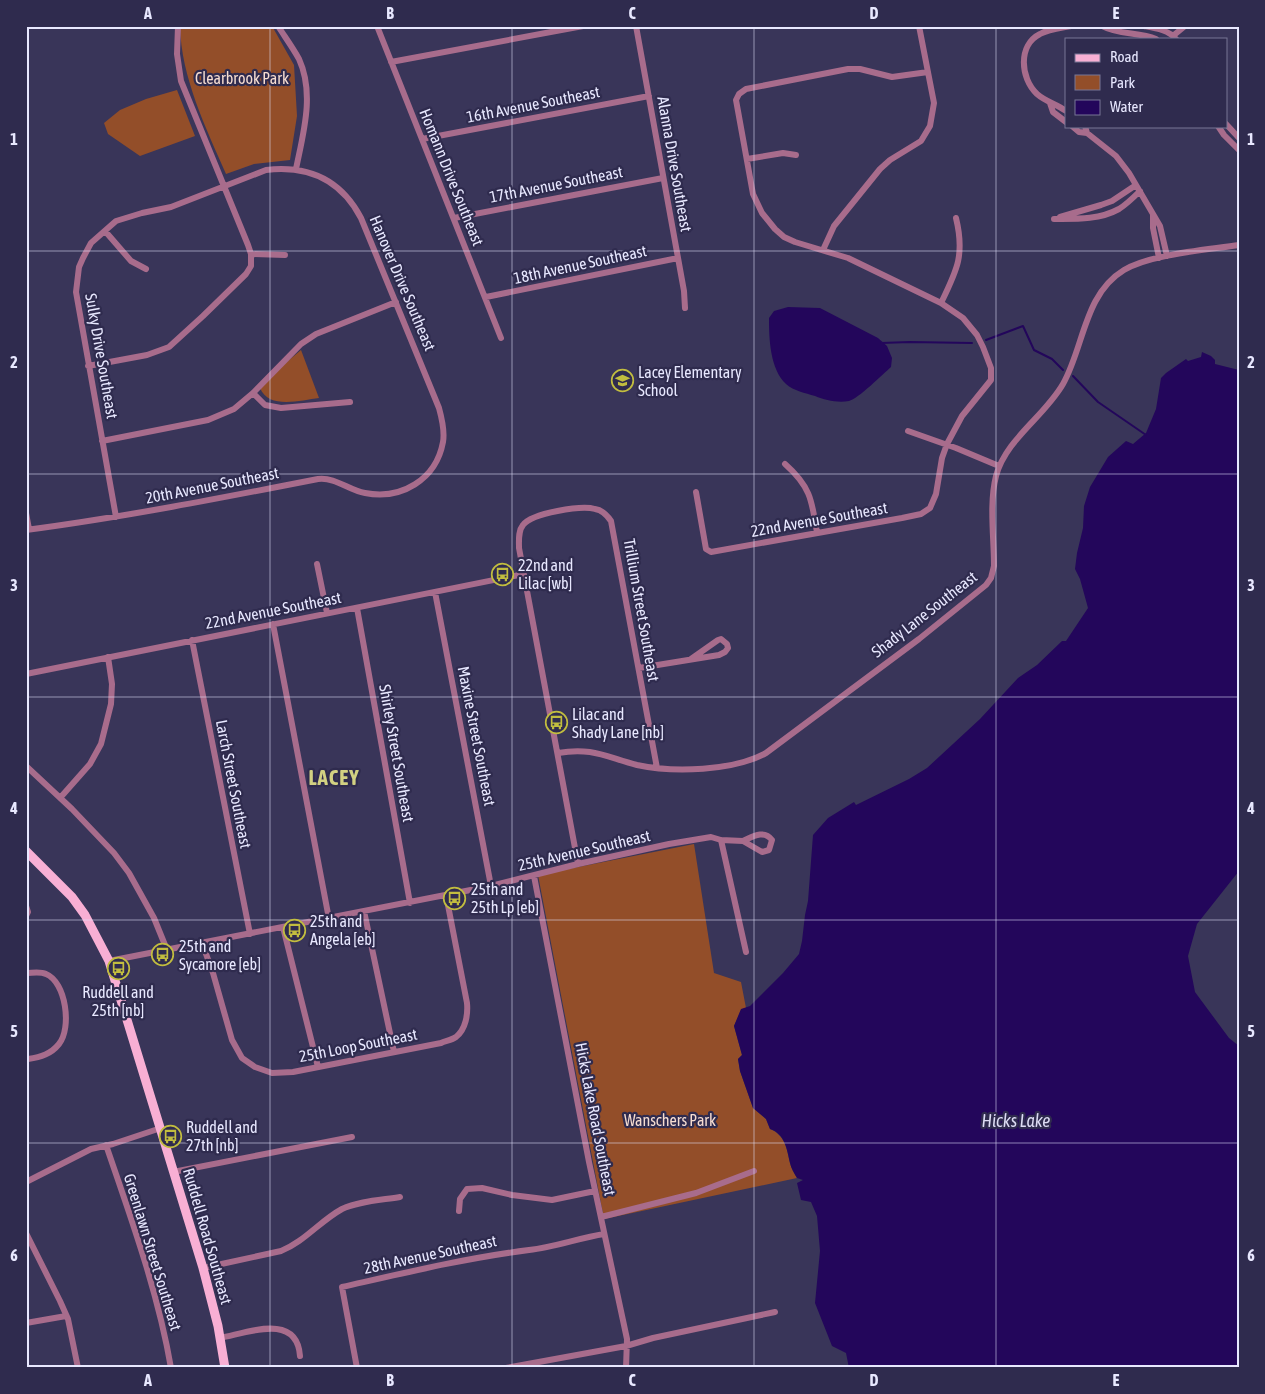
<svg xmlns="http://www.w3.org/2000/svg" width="1265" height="1394" viewBox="0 0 1265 1394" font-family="'Asap Condensed',sans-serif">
	<rect width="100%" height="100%" fill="#393559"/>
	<path fill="#934e29" d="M 180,26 L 272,26 L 294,65 L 297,116 L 290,160 L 254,164 L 226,174 C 206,128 181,77 180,26 Z
		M 177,90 L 195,136 L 140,156 L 108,134 L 104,123 L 120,110 L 146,99 Z
		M 301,350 L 319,398 C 301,400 269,410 260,388 L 269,377 Z
		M 694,844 L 714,973 L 741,982 L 746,1008 L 741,1010 L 734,1026 L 742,1055 L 738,1059 L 740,1071 L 753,1108 L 766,1119 L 770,1129 C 785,1135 787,1149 790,1163 C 791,1168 794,1173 797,1178 L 604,1219 L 538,875 Z"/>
	<path fill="#23065b" d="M 788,307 L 820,308 L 878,338 L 887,346 L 892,358 L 891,367 C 883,374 858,399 849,401 C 837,403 825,400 815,396 C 805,393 794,391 786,384 C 770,369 769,339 769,318 L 774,311 Z
		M 1202,352 L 1211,356 L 1215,360 L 1215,364 L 1239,370 L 1239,871 L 1197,924 L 1188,956 L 1195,992 L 1229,1038 L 1239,1046 L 1239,1368 L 849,1368 L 846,1353 L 832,1346 L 815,1303 L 820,1251 L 817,1216 L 811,1202 L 801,1200 L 797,1183 L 803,1180 L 797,1178 C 794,1173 791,1168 790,1163 C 787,1149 785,1134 770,1129 L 766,1119 L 753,1108 L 740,1071 L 738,1059 L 742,1055 L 734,1026 L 741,1009 L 750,1006 L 783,973 L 799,954 L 802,941 L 805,915 L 808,901 L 813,835 L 828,818 L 854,802 L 856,805 L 909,779 L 927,768 L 980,719 L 1018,678 L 1037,665 L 1062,641 L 1066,641 L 1088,608 L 1080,579 L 1075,569 L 1077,553 L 1083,528 L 1084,506 L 1090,487 L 1108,457 L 1126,441 L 1133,444 L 1146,433 L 1156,409 L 1161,378 L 1166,373 L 1186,359 L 1188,361 L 1201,357 Z"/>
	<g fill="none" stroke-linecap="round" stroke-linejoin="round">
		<path stroke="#23065b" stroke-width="2" d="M 986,340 L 1023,326 L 1034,350 L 1052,359 L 1063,370
			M 881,343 L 910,342 L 972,343
			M 1073,376 L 1098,402 L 1146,435"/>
		<path stroke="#a86c8c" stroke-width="6" d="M 278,26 C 285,37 293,48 299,59 C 315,94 303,134 296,169
			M 377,26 L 501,338
			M 636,26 L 684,291 L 685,308
			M 1102,26 C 1118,35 1139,32 1156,39
			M 1144,26 C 1155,28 1169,30 1176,39
			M 1174,35 L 1185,26
			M 391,62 L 583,26
			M 1050,103 L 1053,112 L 1066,122
			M 1066,111 C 1057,104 1046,102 1037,94 C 1020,78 1018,45 1040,34 C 1049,29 1061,28 1071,26
			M 1226,124 L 1239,138
			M 1072,126 L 1079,132 L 1087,133
			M 1085,126 L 1087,133 L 1116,156 L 1129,173 L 1160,226 L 1167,256
			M 1218,126 L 1224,135 L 1239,150
			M 422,139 L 649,96
			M 747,159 L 783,153 L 796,155
			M 1153,215 L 1153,228 L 1159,258
			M 1060,217 L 1101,205 L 1112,201 L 1136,185
			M 454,218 L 663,178
			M 1054,219 C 1076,219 1099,220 1119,209 C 1127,204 1134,197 1140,191
			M 105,231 L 131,261 L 146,269
			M 823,250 L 834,226 L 880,169 L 890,160 L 921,141 L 930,126 L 934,103 L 919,26
			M 251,254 L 285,255
			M 486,297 L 678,258
			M 941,303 C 957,270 965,255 956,218
			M 88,366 L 147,355 L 169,347 L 203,316 L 246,274 L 251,266 L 251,254 L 248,245 L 181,81 L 177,54 L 178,26
			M 253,393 L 265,405 L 281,408 L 350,402
			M 908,431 L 956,448 L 999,466
			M 102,441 L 208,420 L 234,409 L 253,393 L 301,344 L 316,334 L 396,302
			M 785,464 C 811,487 812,501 817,533
			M 696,492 L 706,549 L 711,552 L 902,518 L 921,514 L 930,508 L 936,494 L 942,458 L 947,444 L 962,416 L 991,380 L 991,368 L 983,347 L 977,335 L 963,318 L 941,303 L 848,258 L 795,242 L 784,237 L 775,229 L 762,213 L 753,194 L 736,100 L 739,94 L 746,89 L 848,69 L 860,69 L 892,77 L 928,72
			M 26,513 L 29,529
			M 26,530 C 124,517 221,498 318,479 C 336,477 348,490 365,493 C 401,500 436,480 443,442 C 445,431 442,419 439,408 L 361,218 C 341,180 309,165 266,170 L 171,207 L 142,213 L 116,221 L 91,243 L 83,258 L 79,267 L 76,292 L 116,517
			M 317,564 L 327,613
			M 435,592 L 491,886
			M 357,608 L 410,903
			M 273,624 L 329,919
			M 192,640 L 250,934
			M 639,668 L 719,655 L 725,652 L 728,648 L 727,644 L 721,639 L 718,640 L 691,659
			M 26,674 L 524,574
			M 558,753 C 592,747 606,757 637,765 C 674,773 733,771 766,753 L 919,639 L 986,585 L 991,578 L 994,566 C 994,537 989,504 996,476 C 1006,439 1044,417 1063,384 C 1084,347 1084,294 1124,270 C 1151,254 1207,250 1239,245
			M 26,766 L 72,809 L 114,853 L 129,873 L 154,918 L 167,950
			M 60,798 L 90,764 L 101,744 L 111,704 L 112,684 L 108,657
			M 721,840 L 746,952
			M 578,864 L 519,548 C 519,540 518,531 523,525 C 532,513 582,505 595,509 C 602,510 607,515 611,521 L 657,768
			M 534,876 L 589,1162 L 627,1339 L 626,1368
			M 26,906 L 28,912 L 26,916
			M 364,911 L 394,1052
			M 283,927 L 318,1067
			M 202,943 L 213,973 L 232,1040 L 242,1058 L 255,1067 L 272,1073 L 293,1072 L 441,1043 C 445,1041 452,1040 456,1037 C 466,1029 468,1014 467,1003 L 446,895
			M 109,961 L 491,886 L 578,864 L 669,844 L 711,837 L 721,840 L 743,841 L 762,852 L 769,850 L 772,840 C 764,829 752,837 743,841
			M 26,973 C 32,973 40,971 46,974 C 66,982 72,1028 59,1044 C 51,1054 41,1057 28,1059
			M 106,1145 C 131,1218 158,1292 171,1368
			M 173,1172 L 352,1137
			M 26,1182 L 91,1149 L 113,1144 L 161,1128
			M 459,1211 L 460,1199 L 467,1189 L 482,1188 L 512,1195 L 552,1200 L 595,1191
			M 601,1217 L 696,1193 L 754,1171
			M 26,1233 L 60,1301 L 68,1319 L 78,1368
			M 203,1268 L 281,1251 C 304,1242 320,1221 342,1209 C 359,1201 382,1200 400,1197
			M 26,1323 L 66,1316
			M 220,1338 C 247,1333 297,1312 300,1356
			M 357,1368 L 342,1287 C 404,1273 466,1258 529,1250 C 555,1247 579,1238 604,1234
			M 506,1368 L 626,1346 L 653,1338 L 775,1312"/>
		<path stroke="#f8afd4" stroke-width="9" d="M 26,851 L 72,897 L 85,915 L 109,961 L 203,1268 L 218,1326 L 225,1368"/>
	</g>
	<path fill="none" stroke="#e8e8ff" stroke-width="1" stroke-opacity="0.55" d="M 270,26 L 270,1368M 512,26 L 512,1368M 754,26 L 754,1368M 996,26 L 996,1368M 26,251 L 1239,251M 26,474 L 1239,474M 26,697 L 1239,697M 26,920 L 1239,920M 26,1143 L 1239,1143"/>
	<defs>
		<symbol id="school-ring" viewBox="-11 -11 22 22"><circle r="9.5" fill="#2f2b4e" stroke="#c2bd3f" stroke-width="1.5"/><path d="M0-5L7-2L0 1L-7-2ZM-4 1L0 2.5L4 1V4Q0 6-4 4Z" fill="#c2bd3f"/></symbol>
		<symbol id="bus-ring" viewBox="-11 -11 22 22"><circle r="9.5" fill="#2f2b4e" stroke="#c2bd3f" stroke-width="1.5"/><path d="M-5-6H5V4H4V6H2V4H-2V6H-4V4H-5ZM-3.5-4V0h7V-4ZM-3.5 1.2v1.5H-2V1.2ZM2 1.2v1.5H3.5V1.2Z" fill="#c2bd3f"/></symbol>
	</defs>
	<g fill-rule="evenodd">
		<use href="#school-ring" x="610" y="368" width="25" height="25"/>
		<use href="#bus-ring" x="490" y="562" width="25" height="25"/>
		<use href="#bus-ring" x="544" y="710" width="25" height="25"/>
		<use href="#bus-ring" x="442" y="886" width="25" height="25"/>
		<use href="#bus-ring" x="282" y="918" width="25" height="25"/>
		<use href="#bus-ring" x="150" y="942" width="25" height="25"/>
		<use href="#bus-ring" x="106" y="956" width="25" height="25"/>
		<use href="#bus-ring" x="158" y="1124" width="25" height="25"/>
	</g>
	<g text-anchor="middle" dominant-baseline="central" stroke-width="4.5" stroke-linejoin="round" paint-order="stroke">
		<g font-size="16" fill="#f6ddd1" stroke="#2f2b4e">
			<text x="242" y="78">Clearbrook Park</text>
			<text x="670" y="1120">Wanschers Park</text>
		</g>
		<g font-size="16" fill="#e8e8ff" stroke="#2f2b4e">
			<text transform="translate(533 104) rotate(-11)">16th Avenue Southeast</text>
			<text transform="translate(675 164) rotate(80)">Alanna Drive Southeast</text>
			<text transform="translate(452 177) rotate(68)">Homann Drive Southeast</text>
			<text transform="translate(556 184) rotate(-11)">17th Avenue Southeast</text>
			<text transform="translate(580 264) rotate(-12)">18th Avenue Southeast</text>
			<text transform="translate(403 283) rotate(67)">Hanover Drive Southeast</text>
			<text transform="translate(102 356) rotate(80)">Sulky Drive Southeast</text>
			<text transform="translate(212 485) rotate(-11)">20th Avenue Southeast</text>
			<text transform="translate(819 519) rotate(-10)">22nd Avenue Southeast</text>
			<text transform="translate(273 610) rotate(-11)">22nd Avenue Southeast</text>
			<text transform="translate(642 610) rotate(80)">Trillium Street Southeast</text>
			<text transform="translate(924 614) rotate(-38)">Shady Lane Southeast</text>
			<text transform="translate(477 736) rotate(79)">Maxine Street Southeast</text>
			<text transform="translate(397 753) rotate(80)">Shirley Street Southeast</text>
			<text transform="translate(234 784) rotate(79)">Larch Street Southeast</text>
			<text transform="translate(584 850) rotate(-13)">25th Avenue Southeast</text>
			<text transform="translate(358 1045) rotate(-11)">25th Loop Southeast</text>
			<text transform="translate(596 1119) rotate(79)">Hicks Lake Road Southeast</text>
			<text transform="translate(208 1236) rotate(74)">Ruddell Road Southeast</text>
			<text transform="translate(153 1252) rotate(73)">Greenlawn Street Southeast</text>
			<text transform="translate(430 1254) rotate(-12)">28th Avenue Southeast</text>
		</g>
		<g font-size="16" fill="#e8e8ff" stroke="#2f2b4e" text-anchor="start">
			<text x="638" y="372">Lacey Elementary<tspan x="638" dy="18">School</tspan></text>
			<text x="518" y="565">22nd and<tspan x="518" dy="18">Lilac [wb]</tspan></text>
			<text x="572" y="714">Lilac and<tspan x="572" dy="18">Shady Lane [nb]</tspan></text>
			<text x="471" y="889">25th and<tspan x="471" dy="18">25th Lp [eb]</tspan></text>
			<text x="310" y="921">25th and<tspan x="310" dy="18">Angela [eb]</tspan></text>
			<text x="179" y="946">25th and<tspan x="179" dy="18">Sycamore [eb]</tspan></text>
			<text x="118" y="992" text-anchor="middle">Ruddell and<tspan x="118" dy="18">25th [nb]</tspan></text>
			<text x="186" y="1127">Ruddell and<tspan x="186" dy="18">27th [nb]</tspan></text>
		</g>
		<g font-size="18" font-style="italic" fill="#dddcf4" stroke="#2f2b4e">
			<text x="1016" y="1120">Hicks Lake</text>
		</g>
		<g font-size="21" font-weight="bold" letter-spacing="1" fill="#d2d182" stroke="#2f2b4e">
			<text x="334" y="777">LACEY</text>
		</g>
	</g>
	<rect width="1265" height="1394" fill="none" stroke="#2f2b4e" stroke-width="55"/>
	<rect x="1065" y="38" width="162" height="90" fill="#2f2b4e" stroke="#797795"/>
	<rect x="1075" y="54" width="25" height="8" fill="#f8afd4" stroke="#797795"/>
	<text x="1110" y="62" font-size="15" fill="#e8e8ff">Road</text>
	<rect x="1075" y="75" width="25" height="15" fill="#934e29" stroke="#797795"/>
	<text x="1110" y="88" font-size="15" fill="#e8e8ff">Park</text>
	<rect x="1075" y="100" width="25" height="15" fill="#23065b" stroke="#797795"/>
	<text x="1110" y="112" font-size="15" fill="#e8e8ff">Water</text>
	<rect x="28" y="28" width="1210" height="1338" fill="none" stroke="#e8e8ff" stroke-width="2"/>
	<g font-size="16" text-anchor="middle" font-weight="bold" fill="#e8e8ff">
		<text x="148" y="19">A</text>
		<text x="390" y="19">B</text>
		<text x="632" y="19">C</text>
		<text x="874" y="19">D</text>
		<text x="1116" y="19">E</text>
		<text x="14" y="145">1</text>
		<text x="1251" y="145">1</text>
		<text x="14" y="368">2</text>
		<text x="1251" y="368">2</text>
		<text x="14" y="591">3</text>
		<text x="1251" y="591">3</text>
		<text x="14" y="814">4</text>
		<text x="1251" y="814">4</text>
		<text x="14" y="1037">5</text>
		<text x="1251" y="1037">5</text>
		<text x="14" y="1261">6</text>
		<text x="1251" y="1261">6</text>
		<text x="148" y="1386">A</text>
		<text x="390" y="1386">B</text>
		<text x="632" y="1386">C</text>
		<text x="874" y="1386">D</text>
		<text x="1116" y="1386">E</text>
	</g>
</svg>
